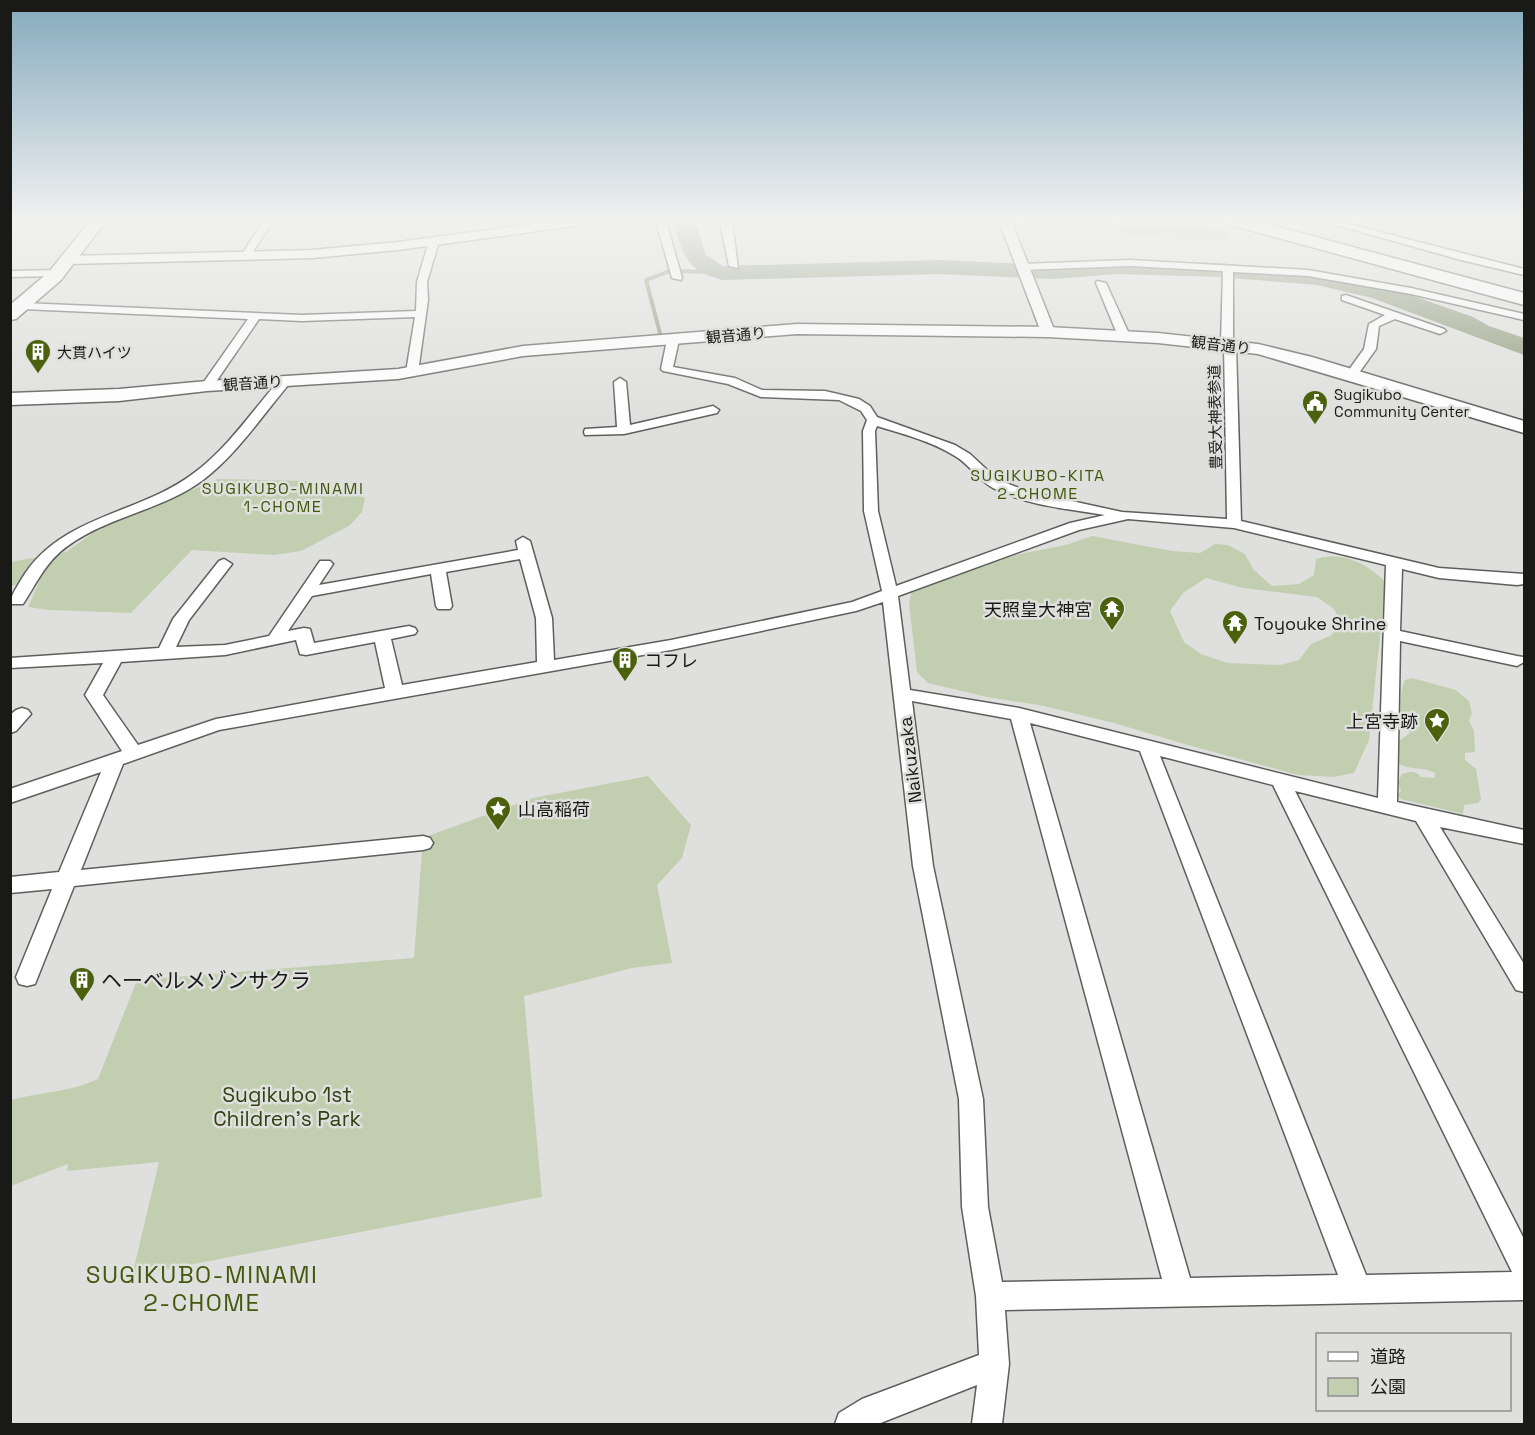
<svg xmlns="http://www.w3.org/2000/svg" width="1535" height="1435" viewBox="0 0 1535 1435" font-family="'Space Grotesk','Noto Sans JP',sans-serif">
	<rect width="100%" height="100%" fill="#dfe0dd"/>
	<path fill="#c2ceb0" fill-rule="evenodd" d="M 1119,221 L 1189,221 L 1231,232 L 1224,240 L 1212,239 L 1211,241 L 1121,234 L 1119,233 Z
		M 218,479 L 309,481 C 328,488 346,490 365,498 L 362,512 L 349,526 L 301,551 L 274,555 L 192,550 L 131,613 L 49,610 L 28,607 L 40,580 L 11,586 L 11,562 L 66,552 L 100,528 Z
		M 1092,536 L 1172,551 L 1200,553 L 1215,544 L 1228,545 L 1245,554 L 1253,569 L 1272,586 L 1299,584 L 1314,575 L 1316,559 C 1342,550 1367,564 1386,582 L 1384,599 L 1369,740 L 1354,773 L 1333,777 L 1298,775 L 1188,745 L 1114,723 L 1044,706 L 987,697 L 928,683 L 917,672 L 909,604 L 911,593 L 1010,556 L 1066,545 ZM 1206,578 L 1243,588 L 1317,597 L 1334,609 L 1341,625 L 1330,636 L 1311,644 L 1299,660 L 1280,665 L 1228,663 L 1201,654 L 1184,642 L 1170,611 L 1183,593 Z
		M 1412,678 L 1456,690 L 1469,701 L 1472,714 L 1469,721 L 1474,731 L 1475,752 L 1465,753 L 1465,760 L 1476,769 L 1481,799 L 1478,803 L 1464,805 L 1463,814 L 1401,799 L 1398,795 L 1401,791 L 1398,782 L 1402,774 C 1410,772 1415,770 1421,777 L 1435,778 L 1435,773 C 1423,766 1408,771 1396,762 L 1396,743 L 1410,733 L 1399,720 C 1402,707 1399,692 1405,680 Z
		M 648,776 L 691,825 L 682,858 L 657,885 L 672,963 L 632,968 L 524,996 L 542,1197 L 132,1276 L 159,1162 L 67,1171 L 68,1164 L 11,1186 L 11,1100 C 40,1092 71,1092 98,1079 L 137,980 L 414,958 L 422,851 L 425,837 L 533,798 Z"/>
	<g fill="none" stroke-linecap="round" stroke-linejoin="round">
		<path stroke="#8f9b7c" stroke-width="4" d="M 661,337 L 646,280 L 670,271 L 713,272"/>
		<path fill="#8f9b7c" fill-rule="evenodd" d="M 673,221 L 695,221 L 706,255 L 723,266 L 939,260 L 1053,265 L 1117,260 L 1218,263 L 1317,271 L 1388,287 L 1473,317 L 1489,326 L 1524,338 L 1524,355 L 1372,298 L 1317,285 L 1218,277 L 1117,274 L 1053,279 L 939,274 L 723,280 C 686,271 683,255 673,221 Z"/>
		<defs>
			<path id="minor" d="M 263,221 L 273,221 L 249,258 L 243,258 L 241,256 Z
				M 656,221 L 666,221 L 682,278 L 681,280 L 672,278 Z
				M 722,221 L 732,221 L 738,268 L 729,266 L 721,227 Z
				M 1322,221 L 1337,221 L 1524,269 L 1524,275 L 1461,260 Z
				M 434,238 L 439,241 L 427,282 L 428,300 L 418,372 L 412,376 L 406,372 L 415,317 L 302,321 L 259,319 L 211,389 L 207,390 L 201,386 L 248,319 L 23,309 L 18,306 L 23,303 L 302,315 L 416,311 L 417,282 L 429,241 Z
				M 1130,260 L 1308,270 L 1411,288 L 1524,314 L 1524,320 L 1411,294 L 1308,276 L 1233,272 L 1233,341 L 1236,345 L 1241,521 L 1439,568 L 1524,574 L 1524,584 L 1517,585 L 1439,578 L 1402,569 L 1400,631 L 1517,656 L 1523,657 L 1524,662 L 1517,666 L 1400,641 L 1397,802 L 1524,830 L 1524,844 L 1440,827 L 1524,964 L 1524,992 L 1516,990 L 1416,821 L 1295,791 L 1524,1239 L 1524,1300 L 1005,1310 L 1009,1364 L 1002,1424 L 972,1424 L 977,1385 L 878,1424 L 835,1424 L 839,1413 L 862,1399 L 979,1355 L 976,1296 L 962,1207 L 959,1099 L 913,866 L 883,602 L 856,611 L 671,650 L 219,730 L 123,764 L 81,870 L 423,836 L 430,838 L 433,843 L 430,848 L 423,850 L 74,886 L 35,984 L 27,986 L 19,984 L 16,977 L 52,889 L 10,893 L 10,877 L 59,872 L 101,772 L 10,803 L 10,789 L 122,751 L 85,695 L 103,663 L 10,668 L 10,658 L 159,648 L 173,619 L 219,561 L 224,559 L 232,564 L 189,620 L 176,647 L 225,645 L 269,636 L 320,561 L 330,561 L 333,564 L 319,585 L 518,550 L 516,541 L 523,537 L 530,541 L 552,618 L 554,660 L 671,640 L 852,602 L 882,591 L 864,511 L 863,431 L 867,420 L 861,411 L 839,400 L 761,397 L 728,384 L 663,371 L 661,369 L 667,340 L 673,337 L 679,340 L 673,367 L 735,378 L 762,390 L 825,391 L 859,399 L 870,406 L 877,417 L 955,445 L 970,454 L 998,480 L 1030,492 L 1122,512 L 1227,519 L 1224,346 L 1221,342 L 1223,271 L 1130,266 L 1021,270 L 1016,267 L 1021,264 ZM 877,426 C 903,434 931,441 955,456 C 969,464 978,480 993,488 C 1027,506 1069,509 1105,515 L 1070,523 L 896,586 L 878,511 L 875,431 ZM 1128,519 L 1234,528 L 1386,565 L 1378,798 L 1019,708 L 910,690 L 898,596 L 1079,530 ZM 520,559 L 536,618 L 537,662 L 402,685 L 391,639 L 415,634 L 417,631 L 415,628 L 409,626 L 314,643 L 310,629 L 304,628 L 288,631 L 312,596 L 431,574 L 436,606 L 438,609 L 450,609 L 452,606 L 446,572 ZM 296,640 L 300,654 L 306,655 L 375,642 L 385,688 L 216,719 L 138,745 L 103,695 L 121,662 L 225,655 ZM 912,701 L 1011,719 L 1162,1279 L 1002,1282 L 988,1207 L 983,1099 L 933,866 ZM 1030,723 L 1140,751 L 1338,1275 L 1190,1278 ZM 1160,756 L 1273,785 L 1512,1272 L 1366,1275 Z
				M 10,271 L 58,270 L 63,273 L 58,276 L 10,277 Z
				M 1097,281 L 1106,283 L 1130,336 L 1128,338 L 1120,338 L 1118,336 L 1096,283 Z
				M 1346,295 L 1444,329 L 1446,331 L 1440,334 L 1395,319 L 1379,326 L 1376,349 L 1356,377 L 1348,377 L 1346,374 L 1364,349 L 1369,324 L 1385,315 L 1342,300 L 1342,296 Z
				M 285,377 L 289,378 L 289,384 C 262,416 237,454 203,480 C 160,512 101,517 60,552 C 43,567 35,586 23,604 L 11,604 C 10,596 17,587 21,580 C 59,515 139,515 194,473 C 228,448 253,410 281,378 Z
				M 620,378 L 626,382 L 630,425 L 713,406 L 719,410 L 717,413 L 624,434 L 585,435 L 584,432 L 585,429 L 617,427 L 614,382 Z
				M 22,708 L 28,710 L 31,714 L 16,731 L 10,733 L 10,715 L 16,710 Z"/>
			<path id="tertiary" d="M 554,221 L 587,221 L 581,225 L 398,250 L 312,258 L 68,264 L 61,260 L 68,256 L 312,250 L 398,242 Z
				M 999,221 L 1011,221 L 1055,332 L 1053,335 L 1048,336 L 1041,332 Z"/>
			<path id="secondary" d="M 797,324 L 1048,327 L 1158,333 L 1258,344 L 1312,357 L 1524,421 L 1524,433 L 1258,354 L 1158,343 L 1048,337 L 797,334 L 523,356 L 398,379 L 207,391 L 119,401 L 10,405 L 10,393 L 119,389 L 207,381 L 398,369 L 523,346 Z"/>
			<path id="primary" d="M 90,221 L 106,221 L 61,280 L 16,319 L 10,320 L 10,305 L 49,272 Z"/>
			<path id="motorway" d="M 1229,221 L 1256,221 L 1524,293 L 1524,305 L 1231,225 Z"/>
		</defs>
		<use href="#minor" stroke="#5e5f5c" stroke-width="3"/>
		<use href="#tertiary" stroke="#5e5f5c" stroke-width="3"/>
		<use href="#secondary" stroke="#5e5f5c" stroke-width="3"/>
		<use href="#primary" stroke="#5e5f5c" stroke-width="3"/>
		<use href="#motorway" stroke="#5e5f5c" stroke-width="3"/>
		<use href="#minor" fill="#fff" fill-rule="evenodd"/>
		<use href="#tertiary" fill="#fff" fill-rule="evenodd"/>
		<use href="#secondary" fill="#fff" fill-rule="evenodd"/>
		<use href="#primary" fill="#fff" fill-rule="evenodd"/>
		<use href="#motorway" fill="#fff" fill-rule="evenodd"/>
	</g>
	<linearGradient id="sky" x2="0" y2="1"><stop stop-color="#84aabd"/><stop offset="0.52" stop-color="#f1f1f0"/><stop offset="1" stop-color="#f1f1f0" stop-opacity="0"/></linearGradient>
	<rect width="1535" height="422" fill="url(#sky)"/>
	<defs>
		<symbol id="building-pin" viewBox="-11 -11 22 30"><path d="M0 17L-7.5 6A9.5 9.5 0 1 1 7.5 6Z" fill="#4b610e" stroke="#dfe0dd"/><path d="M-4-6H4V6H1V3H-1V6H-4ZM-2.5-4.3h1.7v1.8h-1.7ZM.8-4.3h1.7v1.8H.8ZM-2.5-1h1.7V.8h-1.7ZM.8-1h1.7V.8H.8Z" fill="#fff"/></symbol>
		<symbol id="civic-pin" viewBox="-11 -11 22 30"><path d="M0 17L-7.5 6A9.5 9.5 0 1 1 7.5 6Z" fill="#4b610e" stroke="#dfe0dd"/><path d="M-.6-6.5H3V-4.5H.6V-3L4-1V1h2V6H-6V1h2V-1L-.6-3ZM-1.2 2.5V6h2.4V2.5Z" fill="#fff"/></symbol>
		<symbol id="temple-pin" viewBox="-11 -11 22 30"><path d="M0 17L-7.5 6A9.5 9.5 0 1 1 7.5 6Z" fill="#4b610e" stroke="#dfe0dd"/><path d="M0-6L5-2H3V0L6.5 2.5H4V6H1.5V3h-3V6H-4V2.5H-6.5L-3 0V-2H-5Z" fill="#fff"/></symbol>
		<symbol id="sight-pin" viewBox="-11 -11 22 30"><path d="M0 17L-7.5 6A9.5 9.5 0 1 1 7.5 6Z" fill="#4b610e" stroke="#dfe0dd"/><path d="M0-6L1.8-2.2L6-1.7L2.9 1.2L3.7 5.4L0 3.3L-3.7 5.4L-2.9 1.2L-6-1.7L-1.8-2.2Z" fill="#fff"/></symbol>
	</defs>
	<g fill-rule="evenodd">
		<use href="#building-pin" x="23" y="337" width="30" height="40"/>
		<use href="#civic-pin" x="1300" y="388" width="30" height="40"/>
		<use href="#temple-pin" x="1097" y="594" width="30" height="40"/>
		<use href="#temple-pin" x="1220" y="608" width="30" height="40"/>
		<use href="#building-pin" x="610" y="645" width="30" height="40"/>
		<use href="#sight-pin" x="1422" y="706" width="30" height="40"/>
		<use href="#sight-pin" x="483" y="794" width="30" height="40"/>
		<use href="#building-pin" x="67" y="965" width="30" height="40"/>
	</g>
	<g text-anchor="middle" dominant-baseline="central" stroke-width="5" stroke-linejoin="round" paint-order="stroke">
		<g font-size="15" fill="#191918" stroke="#dfe0dd">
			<text transform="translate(736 335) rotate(-5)">観音通り</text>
			<text transform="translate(1221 345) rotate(7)">観音通り</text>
			<text transform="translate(253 383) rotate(-4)">観音通り</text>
			<text transform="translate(1215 417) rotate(-91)">豊受大神表参道</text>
		</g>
		<g font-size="15" fill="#191918" stroke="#dfe0dd" text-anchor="start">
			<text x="57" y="352">大貫ハイツ</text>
			<text x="1334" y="394">Sugikubo<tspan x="1334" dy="17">Community Center</tspan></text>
		</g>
		<g font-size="16" letter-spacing="1.5" fill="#43580c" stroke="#dfe0dd">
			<text x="1038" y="475">SUGIKUBO-KITA<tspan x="1038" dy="18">2-CHOME</tspan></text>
			<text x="283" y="488">SUGIKUBO-MINAMI<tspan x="283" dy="18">1-CHOME</tspan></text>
		</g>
		<g font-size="18" fill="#191918" stroke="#dfe0dd" text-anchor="start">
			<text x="1092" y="609" text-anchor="end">天照皇大神宮</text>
			<text x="1254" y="623">Toyouke Shrine</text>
			<text x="644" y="660">コフレ</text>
			<text x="1418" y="721" text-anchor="end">上宮寺跡</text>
			<text x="518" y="809">山高稲荷</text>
		</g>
		<g font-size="18" fill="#191918" stroke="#dfe0dd">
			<text transform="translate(910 760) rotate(-97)">Naikuzaka</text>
		</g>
		<g font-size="21" fill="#191918" stroke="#dfe0dd" text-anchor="start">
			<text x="101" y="980">ヘーベルメゾンサクラ</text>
		</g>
		<g font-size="21" fill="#32410f" stroke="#dfe0dd">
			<text x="287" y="1094">Sugikubo 1st<tspan x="287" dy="24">Children's Park</tspan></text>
		</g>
		<g font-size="24" letter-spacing="1.5" fill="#43580c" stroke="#dfe0dd">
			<text x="202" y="1274">SUGIKUBO-MINAMI<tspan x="202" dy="28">2-CHOME</tspan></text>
		</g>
	</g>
	<rect width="1535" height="1435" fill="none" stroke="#191918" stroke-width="24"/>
	<rect x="1316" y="1333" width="195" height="78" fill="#dfe0dd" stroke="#90908e" stroke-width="1.5"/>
	<rect x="1328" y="1352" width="30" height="9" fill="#ffffff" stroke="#90908e" stroke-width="1.5"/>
	<text x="1370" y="1363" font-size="18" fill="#191918">道路</text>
	<rect x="1328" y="1378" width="30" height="18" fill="#c2ceb0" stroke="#90908e" stroke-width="1.5"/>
	<text x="1370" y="1393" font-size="18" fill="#191918">公園</text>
</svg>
